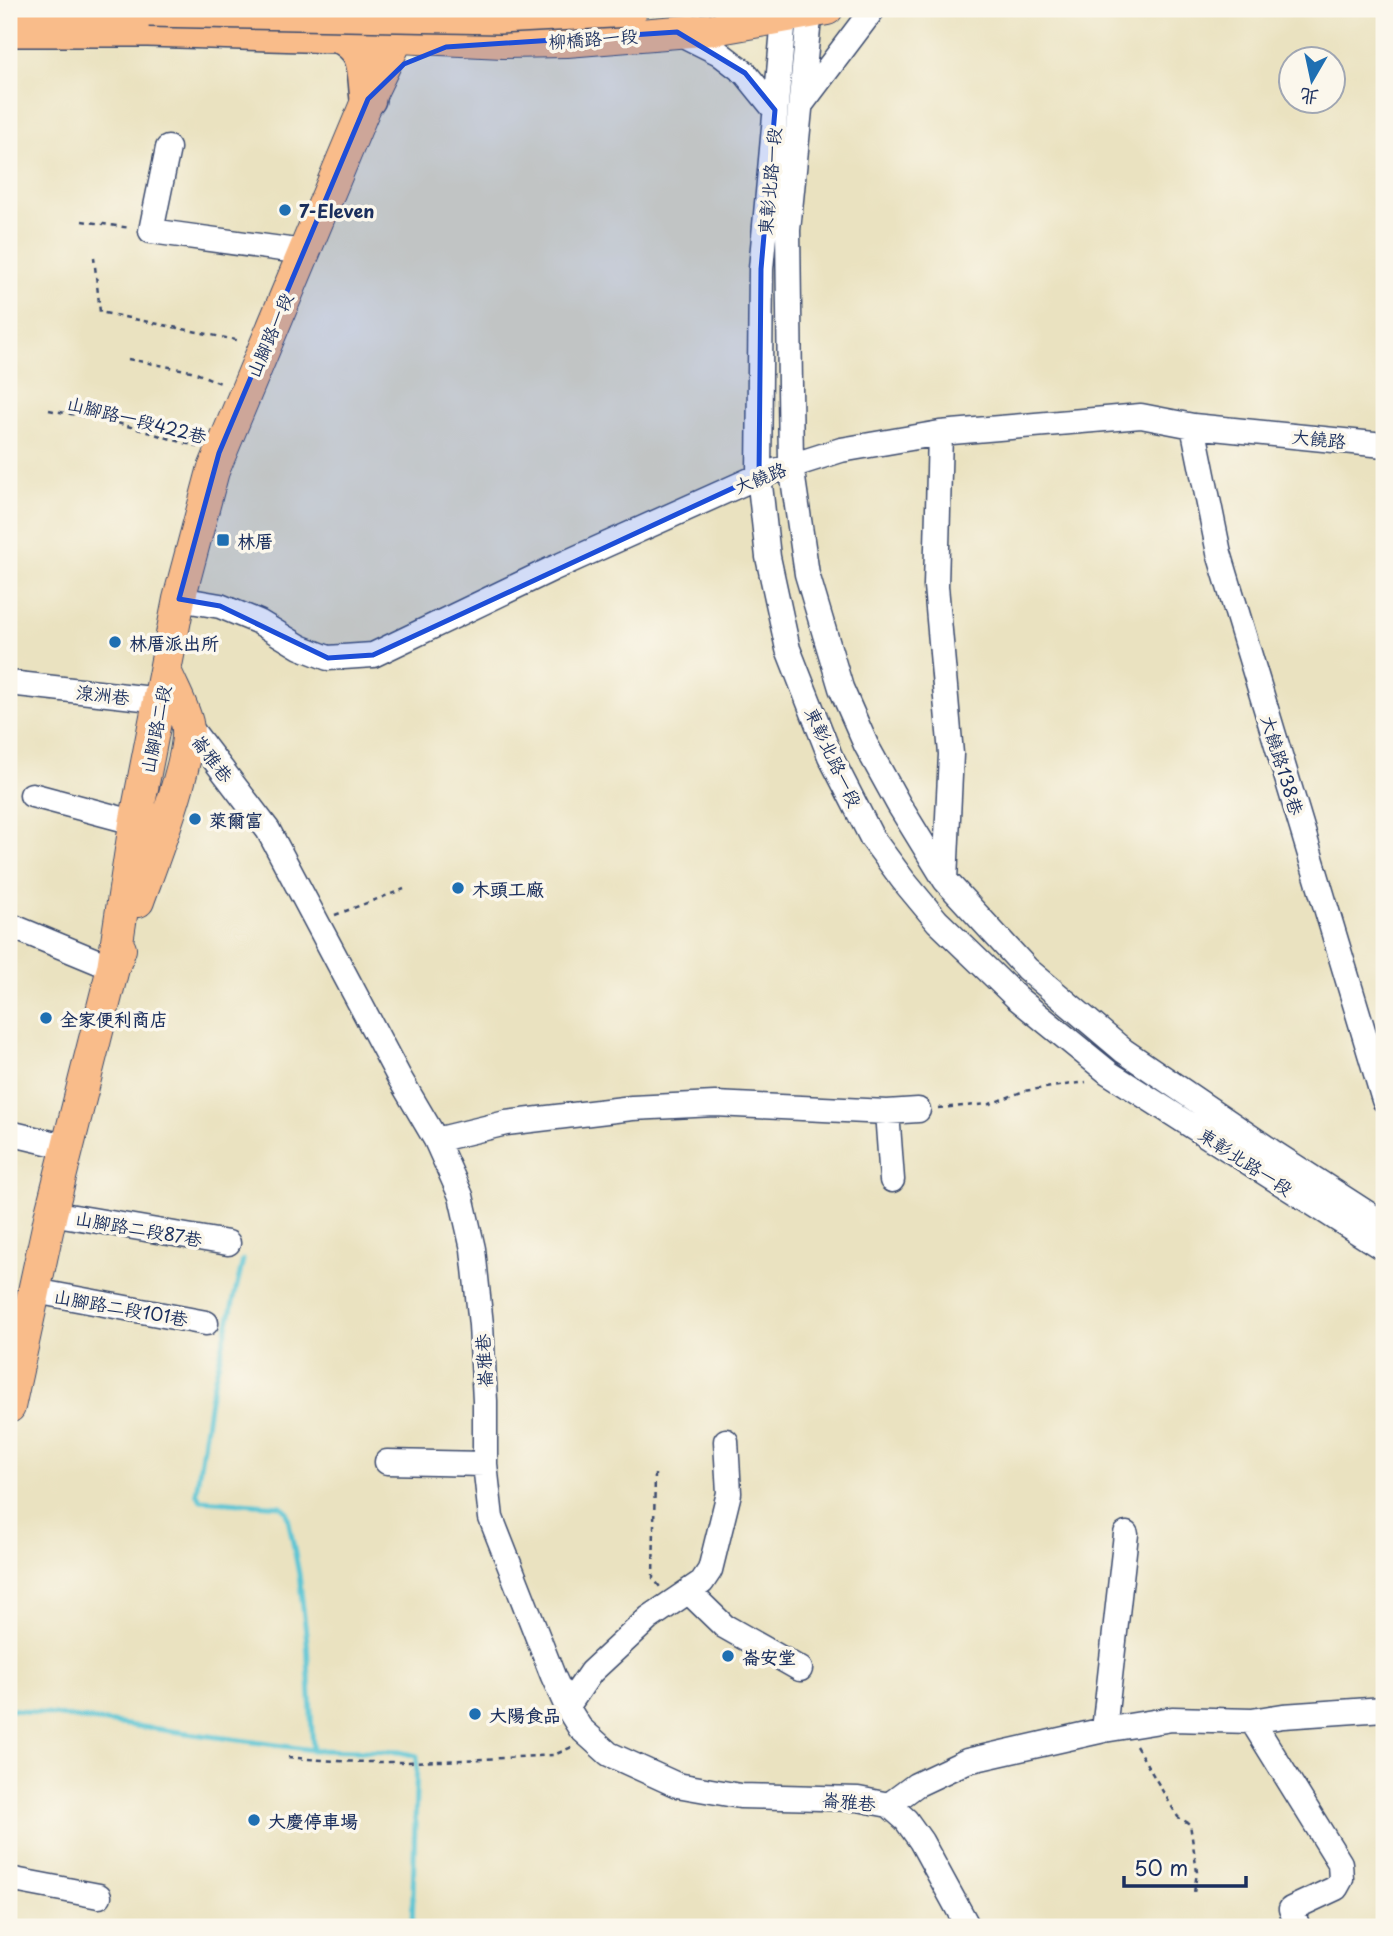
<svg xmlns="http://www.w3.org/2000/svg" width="1393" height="1936" viewBox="0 0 1393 1936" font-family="'Playpen Sans','LXGW WenKai TC',sans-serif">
	<rect width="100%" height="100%" fill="#fbf7ec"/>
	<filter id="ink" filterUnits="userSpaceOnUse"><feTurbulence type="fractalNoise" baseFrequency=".0143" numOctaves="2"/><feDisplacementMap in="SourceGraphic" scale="14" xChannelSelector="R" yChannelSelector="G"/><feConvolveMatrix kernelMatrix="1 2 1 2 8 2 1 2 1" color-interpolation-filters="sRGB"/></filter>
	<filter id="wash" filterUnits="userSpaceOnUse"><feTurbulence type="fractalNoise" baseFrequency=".00686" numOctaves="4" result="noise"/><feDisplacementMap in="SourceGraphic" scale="28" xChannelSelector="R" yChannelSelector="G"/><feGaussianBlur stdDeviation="1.57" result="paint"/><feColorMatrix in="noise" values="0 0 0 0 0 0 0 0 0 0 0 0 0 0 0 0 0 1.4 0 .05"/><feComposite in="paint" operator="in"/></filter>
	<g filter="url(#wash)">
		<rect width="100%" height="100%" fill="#eae2c0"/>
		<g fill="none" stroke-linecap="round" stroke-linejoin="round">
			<path stroke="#5ac5d4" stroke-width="5" d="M 243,1260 L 210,1399 L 196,1493 L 201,1500 L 281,1506 L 287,1512 L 299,1574 L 307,1642 L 313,1750
				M 9,1709 L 313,1750 L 399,1752 L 417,1756 L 412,1927"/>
		</g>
	</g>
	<g filter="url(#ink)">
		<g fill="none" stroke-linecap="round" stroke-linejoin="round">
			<defs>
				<path id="minor" d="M 782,9 L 784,18 L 761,269 L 759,476 L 768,557 L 788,649 L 830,756 L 872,838 L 903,880 L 937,921 L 1017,998 L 1109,1073 L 1384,1249
					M 810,9 L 788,230 L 791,465 L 807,574 L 841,688 L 866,745 L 899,805 L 945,880 L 1027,969 L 1124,1051 L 1271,1151 L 1384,1224
					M 677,32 L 719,53 L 745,73 L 775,110
					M 802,103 L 873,9
					M 168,148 L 151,231 L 304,252
					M 1193,426 L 1219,553 L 1384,1100
					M 940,433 L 936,586 L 951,754 L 945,880
					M 179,599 L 220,606 L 259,622 L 300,647 L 328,658 L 373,655 L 552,569 L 759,476 L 841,450 L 940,433 L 1141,416 L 1193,426 L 1384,445
					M 9,683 L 161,700 L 188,725 L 268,830 L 399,1077 L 436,1140 L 461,1196 L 473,1249 L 481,1325 L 485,1401 L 485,1464 L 491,1518 L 553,1676 L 567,1707 L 580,1728 L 609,1754 L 677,1785 L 740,1796 L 858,1799 L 889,1805 L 906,1820 L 921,1841 L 968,1927
					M 32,795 L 152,827
					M 9,925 L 113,968
					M 887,1112 L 892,1180
					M 9,1133 L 68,1147
					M 436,1140 L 506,1123 L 632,1108 L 715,1104 L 887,1112 L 918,1110
					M 51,1213 L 228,1243
					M 35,1291 L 206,1323
					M 387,1462 L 485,1464
					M 689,1592 L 724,1626 L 800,1669
					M 567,1707 L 591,1672 L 649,1618 L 702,1582 L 710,1570 L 729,1493 L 726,1441
					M 1252,1721 L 1340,1863 L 1341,1879 L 1336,1888 L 1291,1909 L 1298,1927
					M 1104,1730 L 1126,1534
					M 889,1805 L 916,1785 L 967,1761 L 1104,1730 L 1172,1719 L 1252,1721 L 1283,1716 L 1384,1709
					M 9,1879 L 99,1896"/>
				<path id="major" d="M 399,37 L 503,42 L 567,41 L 714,29 L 827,9
					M 138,901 C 150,867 195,754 187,723 C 183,707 173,689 166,673
					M 113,968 L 135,824 L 179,599 L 213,471 L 368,99 L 408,16
					M 9,1407 L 51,1213 L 113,968 L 120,949"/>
				<path id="highway" d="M 9,29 L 148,29 L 399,37
					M 339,35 C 369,50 364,69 368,99"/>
			</defs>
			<use href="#minor" stroke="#3a4a6d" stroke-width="27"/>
			<use href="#major" stroke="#3a4a6d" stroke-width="34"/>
			<use href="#highway" stroke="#3a4a6d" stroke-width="38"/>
			<path stroke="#3a4a6d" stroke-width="2.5" stroke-dasharray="5 5" stroke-linecap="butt" d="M 82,221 L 131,228
				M 94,257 L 100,312 L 241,341
				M 128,359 L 191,371 L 223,384
				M 49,410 L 114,422 L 198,447
				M 335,915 L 404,889
				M 938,1108 L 990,1104 L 1024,1091 L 1086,1082
				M 655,1474 L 653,1578 L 660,1587
				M 1136,1746 L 1178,1817 L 1190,1824 L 1197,1872 L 1194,1893
				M 288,1757 C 377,1767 465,1760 554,1755 L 572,1747"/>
			<use href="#minor" stroke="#fff" stroke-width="24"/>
			<use href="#major" stroke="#f9bc8a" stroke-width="32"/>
			<use href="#highway" stroke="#f9bc8a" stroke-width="35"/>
			<defs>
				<path id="highway-bridge" d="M 149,9 L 499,16 L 630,9"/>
			</defs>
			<use href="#highway-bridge" stroke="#3a4a6d" stroke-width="38" stroke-linecap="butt"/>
			<use href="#highway-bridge" stroke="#f9bc8a" stroke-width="35"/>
		</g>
	</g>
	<path fill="#1d4ed8" fill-opacity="0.2" stroke="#1d4ed8" stroke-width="5" stroke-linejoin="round" d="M 677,32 L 745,73 L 775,110 L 761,269 L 759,476 L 373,655 L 328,658 L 220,606 L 179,599 L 219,453 L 368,99 L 404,64 L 446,47 Z"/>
	<g fill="#1f6fb2" stroke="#fbf7ec" stroke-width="2.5">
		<circle cx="285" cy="210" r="7"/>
		<rect x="216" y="533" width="14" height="14" rx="3.5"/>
		<circle cx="115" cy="642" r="7"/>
		<circle cx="195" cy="819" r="7"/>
		<circle cx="458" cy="888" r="7"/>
		<circle cx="46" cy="1018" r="7"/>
		<circle cx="728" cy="1656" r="7"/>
		<circle cx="475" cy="1714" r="7"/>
		<circle cx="254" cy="1820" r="7"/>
	</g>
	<g text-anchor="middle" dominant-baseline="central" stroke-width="7" stroke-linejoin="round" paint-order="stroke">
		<g font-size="18" fill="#1b2f5e" stroke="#fbf7ec">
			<text transform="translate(593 38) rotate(-4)">柳橋路一段</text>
			<text transform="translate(769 181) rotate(-85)">東彰北路一段</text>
			<text transform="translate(269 335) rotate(-67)">山腳路一段</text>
			<text transform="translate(137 419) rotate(14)">山腳路一段422巷</text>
			<text transform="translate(1319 438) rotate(6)">大饒路</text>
			<text transform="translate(760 477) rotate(-21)">大饒路</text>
			<text transform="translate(103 694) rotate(7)">湶洲巷</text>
			<text transform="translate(155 729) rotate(-79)">山腳路二段</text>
			<text transform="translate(834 757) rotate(65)">東彰北路一段</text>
			<text transform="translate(213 758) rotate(53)">崙雅巷</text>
			<text transform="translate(1283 765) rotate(73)">大饒路138巷</text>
			<text transform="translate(1246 1161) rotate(33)">東彰北路一段</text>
			<text transform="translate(139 1228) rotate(10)">山腳路二段87巷</text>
			<text transform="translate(121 1307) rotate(10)">山腳路二段101巷</text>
			<text transform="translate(483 1361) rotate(-93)">崙雅巷</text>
			<text transform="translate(849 1801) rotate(5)">崙雅巷</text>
		</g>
		<g font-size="18" font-weight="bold" fill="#1b2f5e" stroke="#fbf7ec" text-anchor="start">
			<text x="299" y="210">7-Eleven</text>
			<text x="237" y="540">林厝</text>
			<text x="129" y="642">林厝派出所</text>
			<text x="209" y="819">萊爾富</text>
			<text x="472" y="888">木頭工廠</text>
			<text x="60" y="1018">全家便利商店</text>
			<text x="742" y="1656">崙安堂</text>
			<text x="489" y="1714">大陽食品</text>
			<text x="268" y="1820">大慶停車場</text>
		</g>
	</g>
	<rect width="1393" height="1936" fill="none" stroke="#fbf7ec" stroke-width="35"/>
	<g transform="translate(1312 80) rotate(189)"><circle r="33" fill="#fbf7ec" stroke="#a1a7b3" stroke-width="2"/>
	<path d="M0-5L12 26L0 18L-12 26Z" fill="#1f6fb2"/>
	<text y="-10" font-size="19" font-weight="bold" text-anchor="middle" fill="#1b2f5e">北</text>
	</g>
	<path d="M1124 1876v10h122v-10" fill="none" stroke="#1b2f5e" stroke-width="3.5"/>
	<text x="1134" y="1876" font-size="21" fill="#1b2f5e" stroke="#fbf7ec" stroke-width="5" paint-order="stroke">50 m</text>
</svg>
